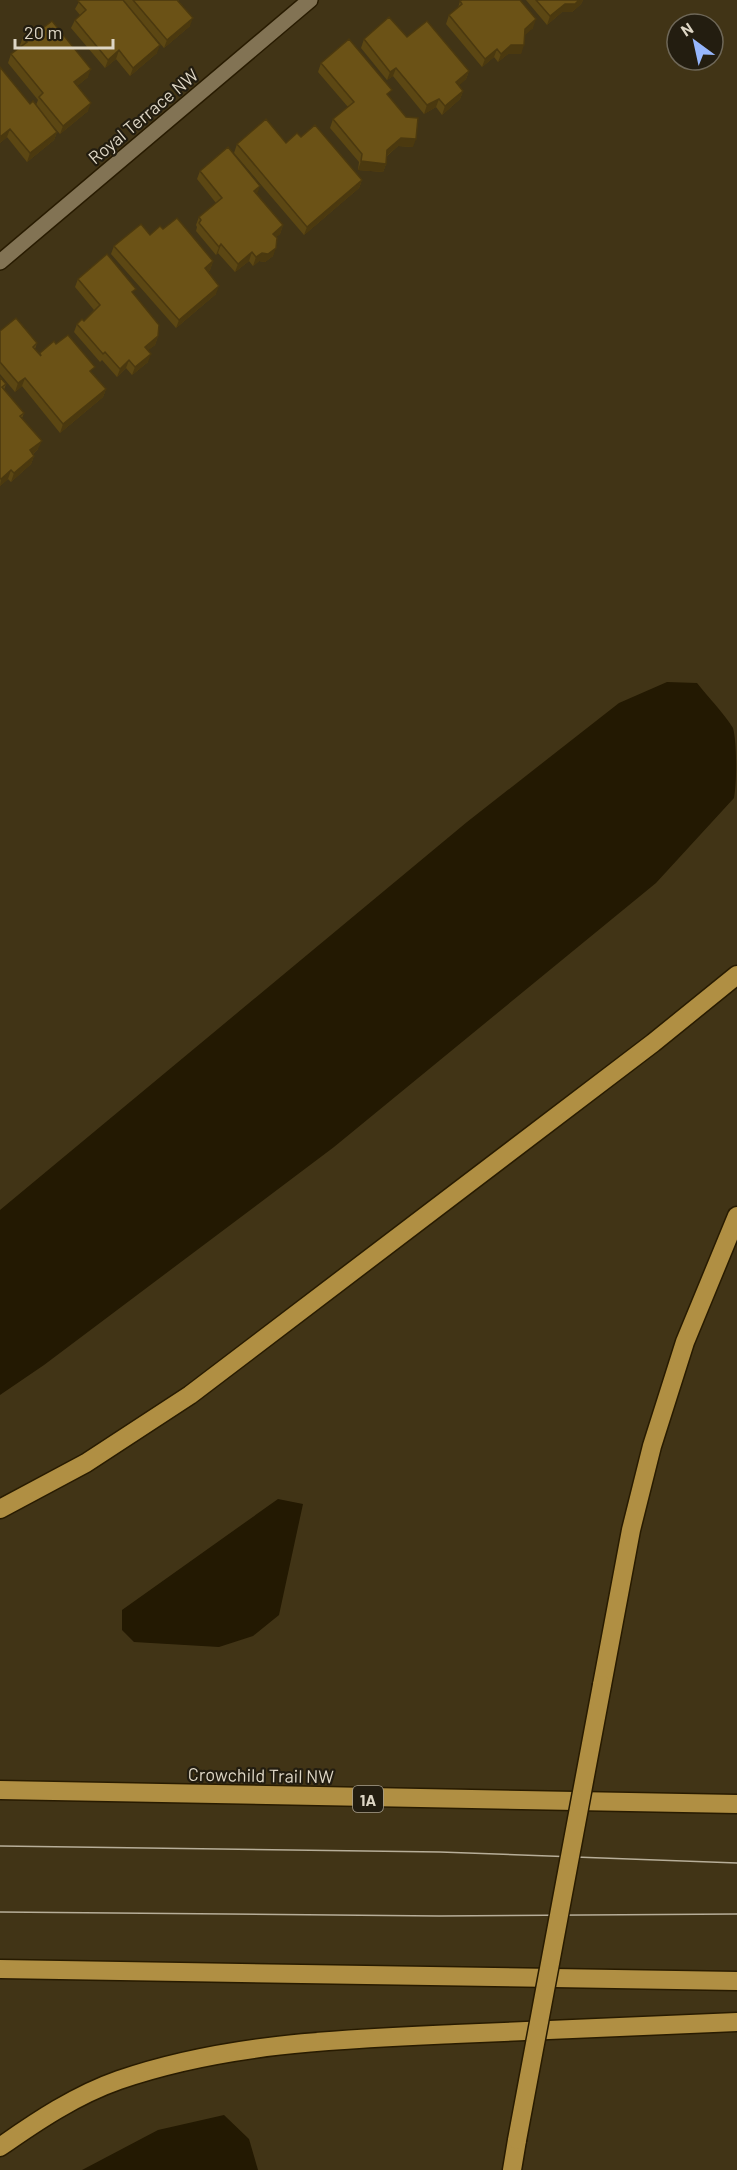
<svg xmlns="http://www.w3.org/2000/svg" width="737" height="2170" viewBox="0 0 737 2170" font-family="Barlow,sans-serif">
	<rect width="100%" height="100%" fill="#413416"/>
	<path fill="#231902" d="M 667,682 L 697,683 C 708,697 723,712 733,728 C 737,742 737,782 734,798 L 656,883 L 334,1147 L 44,1365 L 0,1395 L 0,1210 L 467,822 L 619,703 Z
		M 278,1499 L 303,1504 L 279,1615 L 253,1636 L 219,1647 L 134,1642 L 122,1630 L 122,1610 Z
		M 224,2115 L 249,2139 L 258,2170 L 82,2170 L 158,2130 Z"/>
	<g fill="none" stroke-linecap="round" stroke-linejoin="round">
		<defs>
			<path id="minor" d="M 0,262 L 310,0"/>
			<path id="highway" d="M 0,1509 L 86,1463 L 190,1395 L 653,1043 L 737,975
				M 602,1685 L 631,1530 L 652,1446 L 685,1342 L 737,1216
				M 0,1790 L 737,1804
				M 0,1969 L 737,1981
				M 0,2147 C 37,2121 76,2095 119,2080 C 226,2043 342,2039 455,2034 C 549,2030 643,2026 737,2022
				M 512,2170 L 517,2140"/>
		</defs>
		<use href="#minor" stroke="#281b00" stroke-width="18"/>
		<use href="#highway" stroke="#281b00" stroke-width="21"/>
		<use href="#minor" stroke="#827354" stroke-width="15"/>
		<use href="#highway" stroke="#b08f43" stroke-width="18"/>
		<path stroke="#b7ae99" stroke-width="1.5" d="M 0,1846 L 440,1852 L 737,1863
			M 0,1912 L 439,1916 L 737,1914"/>
		<defs>
			<path id="highway-bridge" d="M 517,2140 L 602,1685"/>
		</defs>
		<use href="#highway-bridge" stroke="#281b00" stroke-width="21" stroke-linecap="butt"/>
		<use href="#highway-bridge" stroke="#b08f43" stroke-width="18"/>
	</g>
	<path fill="#5c4713" d="M 80,0 L 179,0 L 178,1 L 190,26 L 164,48 L 125,3 L 157,53 L 130,76 L 116,59 L 105,68 L 71,28 L 75,20 L 80,15 L 75,9 Z
		M 526,0 L 583,0 L 581,4 L 572,12 L 562,12 L 547,25 Z
		M 460,1 L 533,28 L 524,35 L 521,54 L 508,54 L 498,62 L 494,57 L 482,67 L 446,24 L 449,15 L 458,8 Z
		M 39,31 L 88,77 L 77,86 L 88,111 L 60,134 L 42,113 L 57,132 L 54,140 L 27,162 L 7,137 L 0,143 L 0,67 L 30,104 L 36,105 L 38,100 L 8,63 L 11,54 L 21,47 L 20,45 L 23,37 Z
		M 407,37 L 469,71 L 466,79 L 459,85 L 463,91 L 460,99 L 442,115 L 436,107 L 424,114 L 393,76 L 387,80 L 361,48 L 364,39 Z
		M 321,63 L 389,97 L 413,147 L 398,146 L 387,156 L 386,164 L 383,172 L 358,170 L 359,162 L 330,128 L 333,119 L 348,107 L 318,72 Z
		M 301,137 L 362,180 L 359,188 L 304,235 L 234,153 L 237,144 L 286,143 Z
		M 200,171 L 257,194 L 283,225 L 280,234 L 276,237 L 273,256 L 265,262 L 259,261 L 253,266 L 249,261 L 235,272 L 218,253 L 216,255 L 196,231 L 197,227 L 196,225 L 199,217 L 216,203 L 197,179 Z
		M 163,229 L 213,261 L 210,270 L 208,272 L 216,294 L 176,328 L 111,254 L 114,246 L 150,235 Z
		M 78,279 L 134,295 L 158,336 L 155,345 L 148,350 L 148,362 L 132,375 L 126,368 L 117,377 L 102,360 L 100,362 L 74,332 L 77,324 L 84,321 L 94,310 L 75,287 Z
		M 0,331 L 37,343 L 35,349 L 39,355 L 40,353 L 92,373 L 106,389 L 103,397 L 60,433 L 22,386 L 15,392 L 0,374 Z
		M 0,377 L 6,384 L 4,390 L 24,413 L 22,418 L 38,449 L 33,454 L 34,456 L 31,464 L 11,482 L 8,479 L 0,486 Z"/>
	<path fill="#4b390f" d="M 579,0 L 583,0 L 581,4 L 572,12 L 562,12 L 547,25 L 550,16 L 565,4 Z
		M 193,18 L 190,26 L 164,48 L 167,40 Z
		M 536,19 L 533,28 L 522,38 L 525,29 Z
		M 160,45 L 157,53 L 130,76 L 133,68 Z
		M 511,45 L 524,45 L 521,54 L 508,54 L 498,62 L 501,54 Z
		M 497,49 L 494,57 L 482,67 L 485,59 Z
		M 119,50 L 116,59 L 105,68 L 108,60 Z
		M 396,68 L 393,76 L 387,80 L 390,72 Z
		M 91,69 L 88,77 L 71,91 L 74,82 Z
		M 469,71 L 466,79 L 453,91 L 456,82 Z
		M 463,91 L 460,99 L 442,115 L 445,106 Z
		M 439,99 L 436,107 L 424,114 L 427,105 Z
		M 91,103 L 88,111 L 60,134 L 63,126 Z
		M 10,129 L 7,137 L 0,143 L 0,137 Z
		M 57,132 L 54,140 L 27,162 L 30,153 Z
		M 401,138 L 416,139 L 413,147 L 398,146 L 384,158 L 387,150 Z
		M 361,161 L 386,164 L 383,172 L 358,170 Z
		M 362,180 L 359,188 L 304,235 L 307,227 Z
		M 260,186 L 257,194 L 254,191 Z
		M 283,225 L 280,234 L 270,242 L 273,234 Z
		M 221,244 L 218,253 L 216,255 L 219,247 Z
		M 276,248 L 273,256 L 265,262 L 259,261 L 253,266 L 256,257 L 262,253 Z
		M 252,252 L 249,261 L 235,272 L 238,264 Z
		M 213,261 L 210,270 L 202,276 L 205,268 Z
		M 219,286 L 216,294 L 176,328 L 179,320 Z
		M 158,336 L 155,345 L 142,355 L 145,347 Z
		M 151,354 L 148,362 L 132,375 L 135,367 Z
		M 129,360 L 126,368 L 117,377 L 120,369 Z
		M 25,378 L 22,386 L 15,392 L 18,383 Z
		M 106,389 L 103,397 L 60,433 L 63,424 Z
		M 42,441 L 38,449 L 27,459 L 30,450 Z
		M 34,456 L 31,464 L 11,482 L 14,473 Z
		M 11,470 L 8,479 L 0,486 L 1,479 Z"/>
	<path fill="#6b5216" stroke="#4b390f" stroke-width="1.5" d="M 80,0 L 123,0 L 160,45 L 133,68 L 119,50 L 108,60 L 75,20 L 86,10 L 78,1 Z
		M 133,0 L 177,0 L 193,18 L 167,40 Z
		M 462,0 L 520,0 L 536,19 L 525,29 L 524,45 L 511,45 L 501,54 L 497,49 L 485,59 L 449,15 L 462,4 L 460,1 Z
		M 536,0 L 579,0 L 575,4 L 565,4 L 550,16 Z
		M 389,17 L 407,37 L 427,21 L 469,71 L 456,82 L 463,91 L 445,106 L 439,99 L 427,105 L 396,68 L 390,72 L 364,39 Z
		M 52,21 L 91,69 L 74,82 L 91,103 L 63,126 L 39,97 L 43,93 L 11,54 L 27,42 L 23,37 L 35,26 L 39,31 Z
		M 349,39 L 392,90 L 387,94 L 406,117 L 418,118 L 416,139 L 401,138 L 387,150 L 386,164 L 361,161 L 362,154 L 333,119 L 354,102 L 321,63 Z
		M 0,67 L 30,104 L 33,101 L 57,132 L 30,153 L 10,129 L 0,137 Z
		M 266,119 L 286,143 L 297,133 L 301,137 L 315,125 L 362,180 L 307,227 L 237,144 Z
		M 228,147 L 260,186 L 254,191 L 283,225 L 273,234 L 277,238 L 276,248 L 268,254 L 262,253 L 256,257 L 252,252 L 238,264 L 221,244 L 219,247 L 199,223 L 201,220 L 199,217 L 222,198 L 200,171 Z
		M 177,218 L 213,261 L 205,268 L 219,286 L 179,320 L 114,246 L 141,224 L 150,235 L 160,226 L 163,229 Z
		M 107,254 L 136,289 L 132,292 L 159,325 L 158,336 L 145,347 L 151,354 L 135,367 L 129,360 L 120,369 L 105,352 L 103,354 L 77,324 L 82,319 L 84,321 L 100,305 L 78,279 Z
		M 16,318 L 37,343 L 33,347 L 41,356 L 40,353 L 54,341 L 56,344 L 68,335 L 95,367 L 90,371 L 106,389 L 63,424 L 25,378 L 18,383 L 0,362 L 0,331 Z
		M 0,377 L 6,384 L 2,387 L 24,413 L 20,416 L 42,441 L 30,450 L 34,456 L 14,473 L 11,470 L 1,479 L 0,478 Z"/>
	<g text-anchor="middle" dominant-baseline="central" stroke-width="4.5" stroke-linejoin="round" paint-order="stroke">
		<rect fill="#231d10" stroke="#a69e8f" stroke-width="1.5" x="353" y="1786" width="30" height="26" rx="4.5"/>
		<g font-size="16" font-weight="bold" fill="#ded6c5">
			<text x="368" y="1799">1A</text>
		</g>
		<g font-size="18" fill="#ded6c5" stroke="#231d10">
			<text transform="translate(143 116) rotate(-40)">Royal Terrace NW</text>
			<text transform="translate(261 1775) rotate(1)">Crowchild Trail NW</text>
		</g>
	</g>
	<g transform="translate(695 42) rotate(327)"><circle r="28" fill="#231d10" stroke="#6e6758" stroke-width="1.5"/>
	<path d="M0-4.5L10 22L0 15L-10 22Z" fill="#96b6fd"/>
	<text y="-9" font-size="16" font-weight="bold" text-anchor="middle" fill="#ded6c5">N</text>
	</g>
	<path d="M15 39v9h98v-9" fill="none" stroke="#ded6c5" stroke-width="3"/>
	<text x="24" y="39" font-size="18" fill="#ded6c5" stroke="#231d10" stroke-width="4.5" paint-order="stroke">20 m</text>
</svg>
